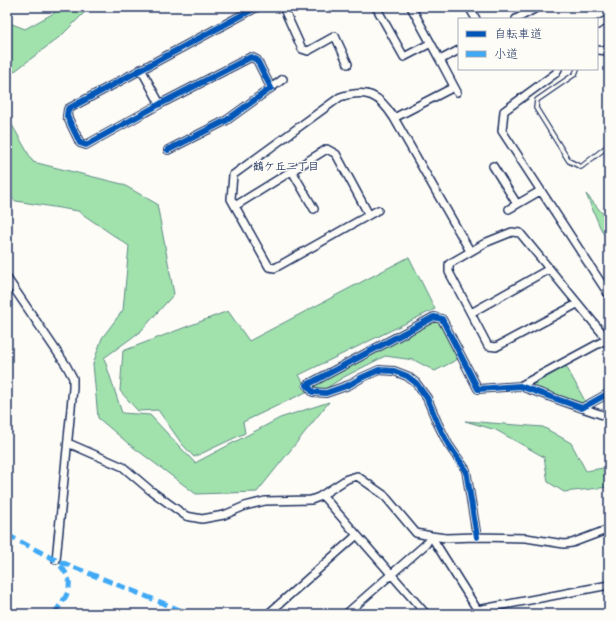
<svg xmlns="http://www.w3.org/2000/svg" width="616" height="621" viewBox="0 0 616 621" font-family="'Balsamiq Sans','Klee One',sans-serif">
	<rect width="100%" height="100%" fill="#fdfcf7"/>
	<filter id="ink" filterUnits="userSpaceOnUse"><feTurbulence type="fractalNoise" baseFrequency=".025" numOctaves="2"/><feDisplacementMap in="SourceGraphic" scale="8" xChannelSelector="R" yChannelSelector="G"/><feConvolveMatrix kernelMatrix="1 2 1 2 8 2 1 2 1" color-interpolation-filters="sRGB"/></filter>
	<g filter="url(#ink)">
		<path fill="#a1e2ac" stroke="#5e8885" d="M 60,7 L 90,7 L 62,35 L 7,77 L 7,22 L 25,29 L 54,13 Z
			M 7,116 L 33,162 L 122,184 L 157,204 L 174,294 L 141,331 L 104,358 L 122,413 L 150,415 L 195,463 L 280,418 L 329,402 L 257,492 L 196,494 L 129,444 L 98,418 L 93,364 L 102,338 L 123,310 L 129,246 L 78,211 L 16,201 L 7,195 Z
			M 586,194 L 609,221 L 609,245 L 600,227 Z
			M 409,257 L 435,309 L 299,375 L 308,391 L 243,422 L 245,433 L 194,457 L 182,444 L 158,410 L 138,411 L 120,391 L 123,351 L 228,311 L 249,341 Z
			M 433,321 L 439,323 L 458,359 L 435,371 L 414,360 L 385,356 L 344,377 L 325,389 L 315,389 L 313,385 Z
			M 566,366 L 585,401 L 582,403 L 533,387 L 533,384 Z
			M 465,421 L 543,427 L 571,443 L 586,471 L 609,467 L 609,487 L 564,492 L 548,482 L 544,457 L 496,430 Z"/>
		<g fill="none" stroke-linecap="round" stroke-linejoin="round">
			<defs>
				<path id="service" d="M 577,69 L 575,74 L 537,100 L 536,108 L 569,161 L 581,167 L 609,145"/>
				<path id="minor" d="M 283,7 L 302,49 L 308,51 L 335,36 L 348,64
					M 376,7 L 404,57 L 431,43
					M 411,7 L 440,60 L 459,50
					M 469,7 L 476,19
					M 516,19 L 538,7
					M 597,25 L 609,19
					M 597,50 L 609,51
					M 440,60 L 457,92
					M 141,69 L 160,104
					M 558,69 L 556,73 L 504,111 L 502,131 L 609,295
					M 454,87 L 394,118 L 470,251
					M 271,88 L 283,79
					M 168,150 L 227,120 L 271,88 L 257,60 L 251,57 L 160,104 L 86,145 L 80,143 L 67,116 L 68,109 L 257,7
					M 493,166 L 517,204
					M 292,171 L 314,209
					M 235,206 L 327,149 L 336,154 L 369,215 L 275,268 L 269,267 L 231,199 L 233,175 L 340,97 C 367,89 379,94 394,118
					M 509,209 L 540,191
					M 369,215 L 378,210
					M 7,278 L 66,365 L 73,378 L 73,388 L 56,560
					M 577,304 L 496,347 L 488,346 L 449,272 L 449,264 L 487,242 L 512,232 L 520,233 L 607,339
					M 471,313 L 549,269
					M 520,386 L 609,338
					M 582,408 L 609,417
					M 68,443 L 123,467 L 150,490 L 186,516 L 202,519 L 224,515 L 245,506 L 265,501 L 311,500 L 319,497 L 347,479 L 357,476 L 384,495 L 416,533 L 431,536 L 446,538 L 477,537 L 526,538 L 564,544 L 572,543 L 609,529
					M 322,495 L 426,614
					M 477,537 L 466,470 L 448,444 L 437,422 L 427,398 L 416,383 L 407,376 L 394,371 L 379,370 L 361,378 L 349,385 L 326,393 L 313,392 L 307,385 L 434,317 L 442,319 L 478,389 L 520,386 L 582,408 L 609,393
					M 477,610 L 609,585
					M 268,614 L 357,535
					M 346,614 L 426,544 L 431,536 L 480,614"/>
			</defs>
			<use href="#service" stroke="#1b2f5e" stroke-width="6"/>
			<use href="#minor" stroke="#1b2f5e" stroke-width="10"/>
			<use href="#service" stroke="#fdfcf7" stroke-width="3.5"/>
			<use href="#minor" stroke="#fdfcf7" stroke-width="7"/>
			<path stroke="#3fa9f5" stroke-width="5" stroke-dasharray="10 5" stroke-linecap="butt" d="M 7,535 L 56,560 L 190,614
				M 54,614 C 69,592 78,584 57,562"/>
			<defs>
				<path id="cycleway" d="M 168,150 L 227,120 L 271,88 L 257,60 L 251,57 L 160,104 L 86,145 L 80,143 L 67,116 L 68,109 L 257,7
					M 477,537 L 466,470 L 448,444 L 437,422 L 427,398 L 416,383 L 407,376 L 394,371 L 379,370 L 361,378 L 349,385 L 326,393 L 313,392 L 307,385 L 434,317 L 442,319 L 478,389 L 520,386 L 582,408 L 609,393"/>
			</defs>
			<use href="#cycleway" stroke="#fdfcf7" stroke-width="8"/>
			<use href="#cycleway" stroke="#0057b8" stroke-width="6"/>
		</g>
	</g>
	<g text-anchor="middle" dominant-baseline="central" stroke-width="3" stroke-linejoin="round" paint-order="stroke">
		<g font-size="11" font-weight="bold" fill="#1b2f5e" stroke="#fdfcf7">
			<text x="286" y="166">鶴ケ丘二丁目</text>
		</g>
	</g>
	<rect width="616" height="621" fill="none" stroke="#fdfcf7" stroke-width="24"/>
	<rect x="12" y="12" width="592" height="597" fill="none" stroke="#1b2f5e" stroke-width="1.5" filter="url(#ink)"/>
	<rect x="458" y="18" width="140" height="52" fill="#fdfcf7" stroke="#a3aaba"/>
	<rect x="466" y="31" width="20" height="6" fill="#0057b8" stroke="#a3aaba"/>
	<text x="494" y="38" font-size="12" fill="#1b2f5e">自転車道</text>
	<rect x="466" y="51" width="20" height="6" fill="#3fa9f5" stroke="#a3aaba"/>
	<text x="494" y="58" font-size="12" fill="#1b2f5e">小道</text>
</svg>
